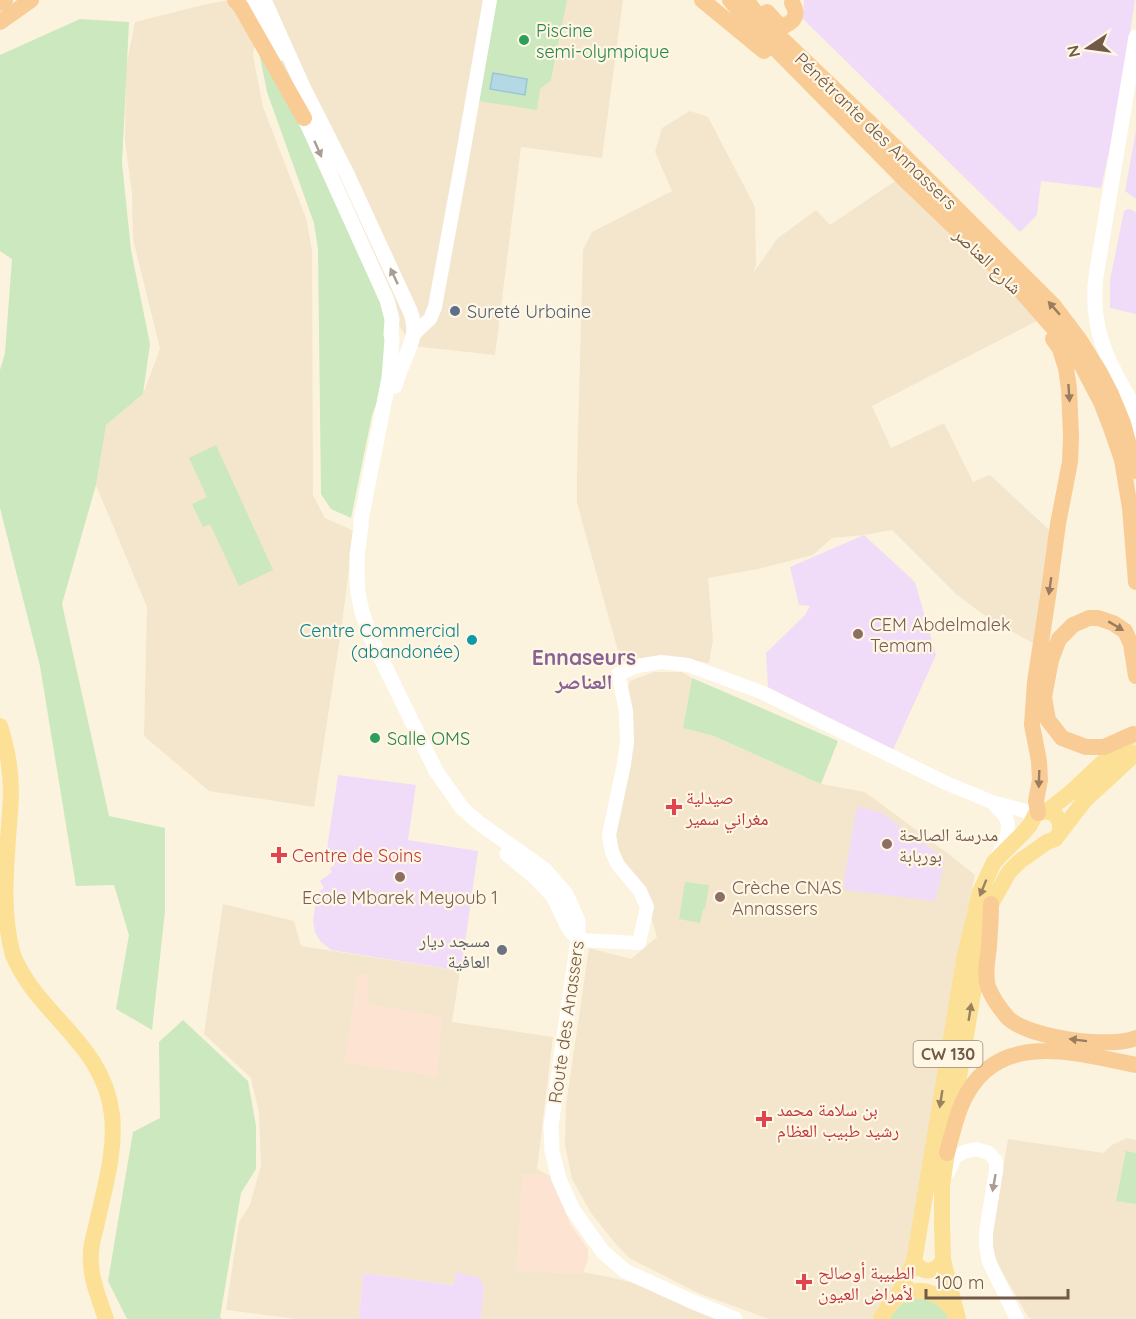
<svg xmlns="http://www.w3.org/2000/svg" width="1136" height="1319" viewBox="0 0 1136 1319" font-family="Quicksand,'Noto Naskh Arabic',sans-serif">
	<rect width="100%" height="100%" fill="#fcf3de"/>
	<path fill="#f3e6cd" d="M 229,0 L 623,0 L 602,158 L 521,147 L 495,355 L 412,346 L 394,317 L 258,24 L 253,55 L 263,107 L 306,218 L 312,250 L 313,495 L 325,518 L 354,531 L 341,631 L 314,807 L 209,791 L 144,736 L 147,607 L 96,485 L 106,425 L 143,394 L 160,349 L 133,239 L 132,194 L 125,141 L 126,67 L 135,22 L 203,5 Z
		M 690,111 L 708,117 L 755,207 L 756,265 L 753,273 L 778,238 L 816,210 L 830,225 L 898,179 L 1039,320 L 872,406 L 891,448 L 944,423 L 973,482 L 990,475 L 1059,539 L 1037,645 L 994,622 L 957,595 L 892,530 L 864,535 L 832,538 L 813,555 L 758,569 L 708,578 L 713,640 L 709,663 L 669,657 L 638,658 L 621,662 L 577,503 L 577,471 L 583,250 L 592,232 L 672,191 L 655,152 L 662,128 Z
		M 654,672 L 682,672 L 692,678 L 683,728 L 714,736 L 821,784 L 865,792 L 950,855 L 975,875 L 966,921 L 912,1249 L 898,1291 L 872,1319 L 769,1319 L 698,1293 L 629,1258 L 615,1243 L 591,1213 L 572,1179 L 565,1145 L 566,1105 L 589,948 L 631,959 L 657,937 L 648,906 L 621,861 L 615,843 L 616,826 L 633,730 L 627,691 L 630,681 Z
		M 223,904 L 294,921 L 301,946 L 460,971 L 452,1022 L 553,1037 L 537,1169 L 550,1176 L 523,1174 L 516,1270 L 576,1274 L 583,1272 L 609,1277 L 645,1286 L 727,1319 L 481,1319 L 484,1289 L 456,1273 L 455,1285 L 363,1273 L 359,1319 L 296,1319 L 226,1310 L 239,1222 L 250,1205 L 261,1165 L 259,1113 L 251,1078 L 204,1034 Z
		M 1127,1138 L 1136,1140 L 1136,1319 L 1032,1319 L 1028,1317 L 1000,1268 L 992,1249 L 993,1233 L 1008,1139 L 1103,1153 L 1112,1145 Z"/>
	<path fill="#fce3d2" d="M 358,973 L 368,974 L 368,1004 L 443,1016 L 437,1077 L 344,1063 Z
		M 522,1174 L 550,1176 L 571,1225 L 588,1249 L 588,1260 L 583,1272 L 576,1274 L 516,1270 Z"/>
	<path fill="#f0dcf8" d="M 804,0 L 1135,0 L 1118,111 L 1101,188 L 1041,181 L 1037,215 L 1020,232 L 803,19 Z
		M 1136,130 L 1136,199 L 1125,191 Z
		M 1128,209 L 1133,210 L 1136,213 L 1136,314 L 1110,308 L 1110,280 L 1124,211 Z
		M 864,535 L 915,582 L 936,655 L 893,750 L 768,687 L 766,653 L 805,615 L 810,606 L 799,605 L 790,567 Z
		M 338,775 L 416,785 L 408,840 L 478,851 L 461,971 L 331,950 L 320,941 L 315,932 L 313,921 L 317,893 L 324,888 L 320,881 L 332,872 L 330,868 L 335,865 L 326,855 Z
		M 857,806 L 882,813 L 945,859 L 935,901 L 845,890 L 844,880 Z
		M 456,1272 L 480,1278 L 484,1289 L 481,1319 L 359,1319 L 363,1273 L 454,1285 Z"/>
	<path fill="#cbe8be" d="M 496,0 L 567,0 L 551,80 L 540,89 L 537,110 L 478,101 Z
		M 80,19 L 129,22 L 122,163 L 131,250 L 150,344 L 143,394 L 106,425 L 96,485 L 62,604 L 109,816 L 165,828 L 165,911 L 152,1030 L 116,1009 L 129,935 L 114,885 L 76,886 L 40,666 L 0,508 L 0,370 L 5,353 L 12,259 L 0,251 L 0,55 Z
		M 265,39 L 389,314 L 387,376 L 372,415 L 351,518 L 331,509 L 321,494 L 318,249 L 314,223 L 267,92 L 259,52 Z
		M 216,445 L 273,570 L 239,586 L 210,524 L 203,527 L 192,504 L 207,497 L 189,458 Z
		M 692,678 L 838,741 L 821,784 L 714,736 L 683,728 Z
		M 685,882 L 709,885 L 705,909 L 703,909 L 700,923 L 679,919 Z
		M 183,1020 L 248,1081 L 256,1126 L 256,1169 L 241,1193 L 220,1317 L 222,1319 L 127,1319 L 108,1281 L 133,1132 L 160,1118 L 159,1042 Z
		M 1126,1151 L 1136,1153 L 1136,1204 L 1116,1201 Z
		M 919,1298 C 933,1301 943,1306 949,1319 L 889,1319 C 899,1305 902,1301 919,1298 Z"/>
	<path fill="#b4d8e4" stroke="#9ac7d6" stroke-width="1.5" d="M 493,73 L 527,79 L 525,95 L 490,89 Z"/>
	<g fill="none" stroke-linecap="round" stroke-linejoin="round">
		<path stroke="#fff" stroke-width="14" d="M 414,334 L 430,319 L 435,307 L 461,165 L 490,0
			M 993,803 C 997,808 1003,813 1006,818 C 1012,829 1003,845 998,855
			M 578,940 L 639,943 L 647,907 L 640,891 L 618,865 L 612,852 L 609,835 L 624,764 L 627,742 L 626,711 L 618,674 L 638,666 L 661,662 L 688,665 L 761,692 L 946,783 L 992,802 L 1036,814
			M 948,1173 L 955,1157 L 964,1152 L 976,1149 L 989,1153 L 996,1161 L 996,1171 L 986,1232 L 986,1246 L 989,1262 L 1017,1319"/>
		<path stroke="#fff" stroke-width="15" d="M 251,0 L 276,56
			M 264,0 L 304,89 L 347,174 L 411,313 C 413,320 415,329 413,336 C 409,353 399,369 395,386
			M 1136,37 L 1096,276 C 1089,332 1110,364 1136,411
			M 300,108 L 387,300 L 392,319 L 391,334 L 392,340 L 389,378 L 361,520 L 361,526 L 357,556 L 357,577 L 358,593 L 362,612 L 372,640 L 436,771 L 462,808 L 479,823 L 544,869 L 566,894 L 578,921 L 578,940 L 551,1126 L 552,1151 L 559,1179 L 573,1210 L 603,1252 L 625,1271 L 691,1301 L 735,1319
			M 1123,403 L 1136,436
			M 507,854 L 537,879 L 553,896 L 568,927 L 578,940"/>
		<path stroke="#fbe096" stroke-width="16" d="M 0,726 C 9,754 13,782 10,811 C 7,859 0,909 13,955 C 38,1016 104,1043 112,1115 C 116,1152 104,1190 96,1227 C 94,1235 91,1244 91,1253 C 89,1275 99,1299 106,1319
			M 1047,811 L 1070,793 L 1131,736
			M 914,1262 C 923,1274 936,1273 943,1260
			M 897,1297 C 901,1296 906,1293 911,1292 C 929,1288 946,1298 955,1314
			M 881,1319 L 889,1305 L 897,1297 L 914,1262 L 964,960 L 980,892 L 994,862 L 1024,832 L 1030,825 L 1035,815 L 1042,812 L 1047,811 L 1056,815 L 1060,823 L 1060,832
			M 958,1319 L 943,1260 L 942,1224 L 942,1186 L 952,1119 L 983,934 L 991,904 L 1009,872 L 1020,861 L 1047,842 L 1055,839 L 1085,800 L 1136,753"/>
		<path stroke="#f9cc96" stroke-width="16" d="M 235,0 L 241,7 L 304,118
			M 702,0 L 764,51
			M 730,0 L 749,22 L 905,180 L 1021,291 L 1069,346 L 1080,362 L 1101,402 L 1111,428 L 1122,460 L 1130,508 L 1136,582
			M 746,0 L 760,18 L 894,146 L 1054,306 L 1079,339 L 1099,371 L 1111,394 L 1123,423 L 1136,471
			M 0,3 L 5,0
			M 767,12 L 777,23 L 784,26 C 795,21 799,14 792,3
			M 0,22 L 31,0
			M 1133,734 L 1104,747 L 1086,747 L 1062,738 L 1048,720 L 1044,697 L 1051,660 L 1059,639 L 1073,625 L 1089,618 L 1098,618 L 1113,623 L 1125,631 L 1131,644 L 1136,676
			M 1038,813 L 1036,801 L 1040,780 L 1039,761 L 1032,725 L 1035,682 L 1049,590 L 1058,524 L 1070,462 L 1071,436 L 1069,389 L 1066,368 L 1060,349 L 1053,339
			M 991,904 C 991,918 990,932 989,946 C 988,959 984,974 988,987 C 992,997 1001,1010 1008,1018 C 1029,1038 1110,1049 1136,1038
			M 947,1153 C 953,1132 957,1110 968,1092 C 1004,1030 1079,1054 1136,1065"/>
	</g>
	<defs><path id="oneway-solid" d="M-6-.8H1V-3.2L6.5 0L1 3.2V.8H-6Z" transform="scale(1.5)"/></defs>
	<g fill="#aa9c91">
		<use href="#oneway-solid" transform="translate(318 149) rotate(66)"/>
		<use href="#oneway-solid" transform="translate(394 276) rotate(-115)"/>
		<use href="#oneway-solid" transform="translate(994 1183) rotate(100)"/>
	</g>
	<g fill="#9a7c5f">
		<use href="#oneway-solid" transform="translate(1054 308) rotate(-131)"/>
		<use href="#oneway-solid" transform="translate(1069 393) rotate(86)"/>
		<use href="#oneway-solid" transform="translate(1050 586) rotate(98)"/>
		<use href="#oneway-solid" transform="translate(1116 626) rotate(31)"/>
		<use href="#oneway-solid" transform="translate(1039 779) rotate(92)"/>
		<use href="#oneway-solid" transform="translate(1078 1040) rotate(-173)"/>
	</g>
	<g fill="#9a825f">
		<use href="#oneway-solid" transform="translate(983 888) rotate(112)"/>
		<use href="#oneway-solid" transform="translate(970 1012) rotate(-81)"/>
		<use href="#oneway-solid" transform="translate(941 1099) rotate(99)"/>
	</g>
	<g fill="#2e9e5b" stroke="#fff7e4" stroke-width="2">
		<circle cx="524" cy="40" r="6"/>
		<circle cx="375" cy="738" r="6"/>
	</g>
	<circle fill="#5c6f8a" stroke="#fff7e4" stroke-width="2" cx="455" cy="311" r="6"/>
	<g fill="#8d6e63" stroke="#fff7e4" stroke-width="2">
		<circle cx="858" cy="634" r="6"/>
		<circle cx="887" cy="844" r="6"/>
		<circle cx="400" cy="877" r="6"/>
		<circle cx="720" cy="897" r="6"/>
	</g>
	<circle fill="#0f9aa8" stroke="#fff7e4" stroke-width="2" cx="472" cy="640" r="6"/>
	<g fill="#e0444e" stroke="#fff7e4" stroke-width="2">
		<path d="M671 798h6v6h6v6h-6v6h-6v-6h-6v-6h6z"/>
		<path d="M276 846h6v6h6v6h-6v6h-6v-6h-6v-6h6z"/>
		<path d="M761 1110h6v6h6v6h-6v6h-6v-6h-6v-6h6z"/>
		<path d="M801 1273h6v6h6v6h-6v6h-6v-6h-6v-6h6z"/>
	</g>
	<circle fill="#6b7280" stroke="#fff7e4" stroke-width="2" cx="502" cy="950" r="6"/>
	<g text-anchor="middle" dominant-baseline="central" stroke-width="4.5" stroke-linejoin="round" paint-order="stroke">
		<rect fill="#fff7e4" stroke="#9c8976" stroke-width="1.5" x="913.5" y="1041" width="69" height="26" rx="4.5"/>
		<g font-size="16" font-weight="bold" fill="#715a47">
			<text x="948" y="1054">CW 130</text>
		</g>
		<g font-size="18" fill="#27864d" stroke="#fff7e4" text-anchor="start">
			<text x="536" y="30">Piscine<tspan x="536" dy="21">semi-olympique</tspan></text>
			<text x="387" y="738">Salle OMS</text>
		</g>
		<g font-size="18" fill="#715a47" stroke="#fff7e4">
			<text transform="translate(876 131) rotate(44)">Pénétrante des Annassers</text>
			<text transform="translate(988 261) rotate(44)">شارع العناصر</text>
			<text transform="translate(566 1022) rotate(-82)">Route des Anassers</text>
		</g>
		<g font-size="18" fill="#4e5e75" stroke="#fff7e4" text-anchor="start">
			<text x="467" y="311">Sureté Urbaine</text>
		</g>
		<g font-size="18" fill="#785e54" stroke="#fff7e4" text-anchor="start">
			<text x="870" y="624">CEM Abdelmalek<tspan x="870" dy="21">Temam</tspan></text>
			<text x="899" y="834">مدرسة الصالحة<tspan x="899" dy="21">بوربابة</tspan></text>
			<text x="732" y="887">Crèche CNAS<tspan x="732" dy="21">Annassers</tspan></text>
			<text x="400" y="897" text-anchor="middle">Ecole Mbarek Meyoub 1</text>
		</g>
		<g font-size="18" fill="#0d838f" stroke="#fff7e4" text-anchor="end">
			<text x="460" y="630">Centre Commercial<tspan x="460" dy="21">(abandonée)</tspan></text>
		</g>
		<g font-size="18" fill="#be3a42" stroke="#fff7e4" text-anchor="start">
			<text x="686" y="797">صيدلية<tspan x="686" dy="21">مغراني سمير</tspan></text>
			<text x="292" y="855">Centre de Soins</text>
			<text x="777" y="1109">بن سلامة محمد<tspan x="777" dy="21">رشيد طبيب العظام</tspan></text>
			<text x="818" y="1272">الطبيبة أوصالح<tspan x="818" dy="21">لأمراض العيون</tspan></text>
		</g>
		<g font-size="18" fill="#5b616d" stroke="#fff7e4" text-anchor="end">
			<text x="490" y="940">مسجد ديار<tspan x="490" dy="21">العافية</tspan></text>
		</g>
		<g font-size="21" font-weight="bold" fill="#896295" stroke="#fff7e4">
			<text x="584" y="657">Ennaseurs<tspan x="584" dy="24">العناصر</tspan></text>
		</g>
	</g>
	<g transform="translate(1088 48) rotate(257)" stroke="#fff7e4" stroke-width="4.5" paint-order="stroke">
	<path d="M0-4.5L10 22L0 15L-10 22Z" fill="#715a47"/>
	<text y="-9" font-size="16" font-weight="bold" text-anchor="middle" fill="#715a47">N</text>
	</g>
	<path d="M926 1289v9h142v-9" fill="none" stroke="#715a47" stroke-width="3"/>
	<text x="935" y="1289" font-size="18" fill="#715a47" stroke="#fff7e4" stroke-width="4.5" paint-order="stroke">100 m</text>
</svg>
